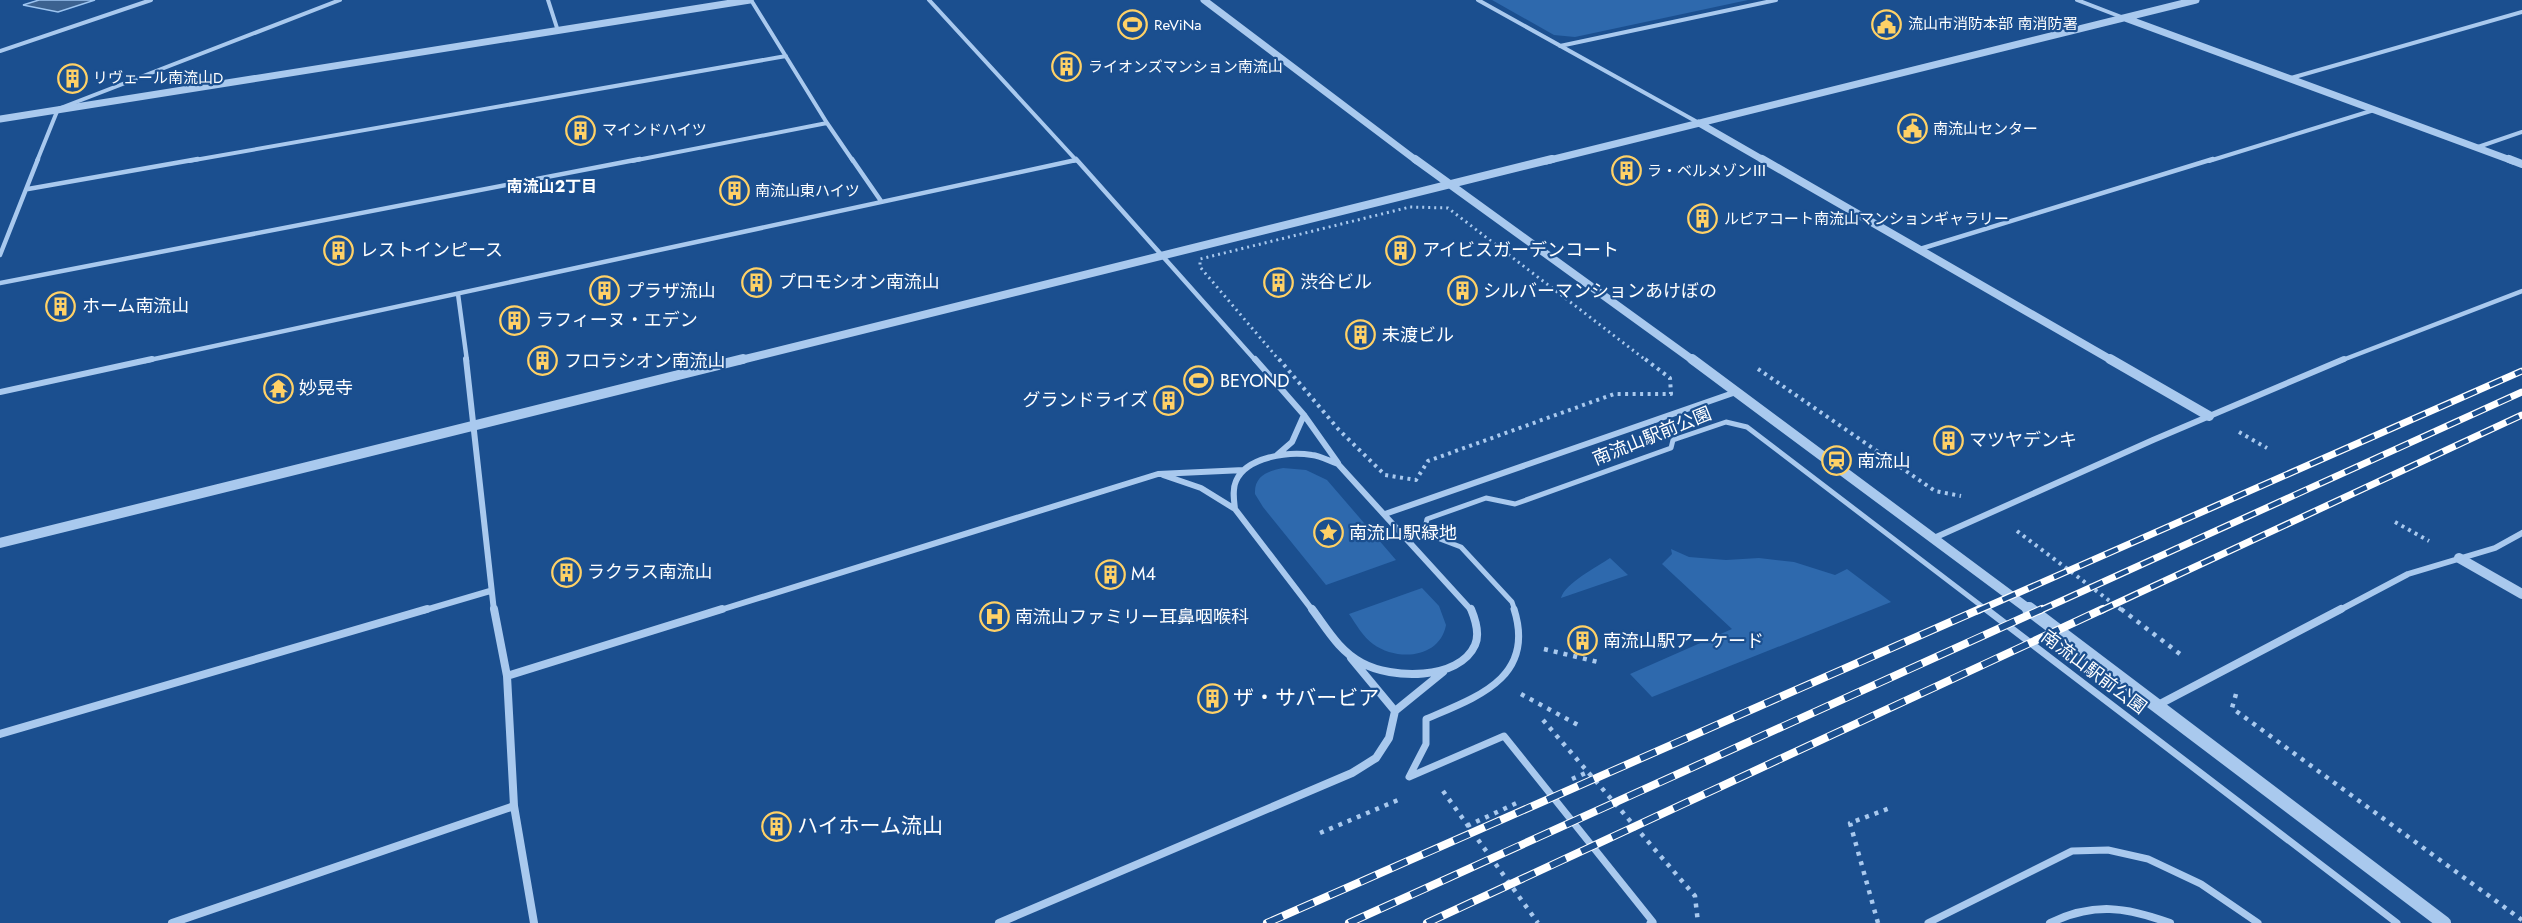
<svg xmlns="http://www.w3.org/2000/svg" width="2522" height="923" viewBox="0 0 2522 923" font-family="Jost,'Noto Sans JP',sans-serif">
	<rect width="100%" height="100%" fill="#1b4f8f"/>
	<path fill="#2e69ad" d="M 1492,0 L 1748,0 L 1575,37 L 1554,35 Z
		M 1283,468 L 1306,470 L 1327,480 L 1396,560 L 1326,585 L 1263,507 L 1255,494 C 1254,476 1268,471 1283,468 Z
		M 1671,549 L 1689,557 L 1726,560 L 1759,558 L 1794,562 L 1835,575 L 1847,569 L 1891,602 L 1652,697 L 1630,674 L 1732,629 L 1662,564 L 1672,554 Z
		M 1610,558 L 1628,575 L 1561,598 C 1565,583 1597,567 1610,558 Z
		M 1422,588 L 1439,606 L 1446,625 C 1440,658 1398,662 1373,644 C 1363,637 1356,624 1349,614 Z"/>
	<path fill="#3c6290" stroke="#9cc4f0" stroke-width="1.5" d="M 39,0 L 95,0 L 58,12 L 23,5 Z"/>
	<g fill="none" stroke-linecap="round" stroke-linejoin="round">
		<path stroke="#a9c9ee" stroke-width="3" stroke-dasharray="2 4" stroke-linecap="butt" d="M 1280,361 L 1200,267 L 1200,259 L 1410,207 L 1448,208 L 1647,361"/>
		<path stroke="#a9c9ee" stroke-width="4" stroke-dasharray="3 4.5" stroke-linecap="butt" d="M 1279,359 L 1339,430 L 1385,475 L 1416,480 L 1428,461 L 1614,394 L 1671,394 L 1670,378 L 1645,359
			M 1758,369 L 1935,491 L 1961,496
			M 2239,432 L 2267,448
			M 2395,522 L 2429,541
			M 2017,531 L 2123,611"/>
		<path stroke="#a9c9ee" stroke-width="4.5" stroke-dasharray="4 6" stroke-linecap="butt" d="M 2121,609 L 2180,654
			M 1544,649 L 1602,663
			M 1521,694 L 1578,725
			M 2236,694 L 2232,708 L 2522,920
			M 1543,720 L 1695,896 L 1698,923
			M 1572,779 L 1588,772
			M 1443,791 L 1538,923
			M 1467,826 L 1521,801
			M 1320,833 L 1398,800
			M 1878,923 L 1850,823 L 1890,808"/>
		<path stroke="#a9c9ee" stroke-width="5" d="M 1515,611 L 1512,602 L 1461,547 L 1432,536 L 1425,528 L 1427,519 L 1486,498 L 1515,504 L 1671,448 L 1673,440 L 1726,422 L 1747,427 L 1988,611"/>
		<path stroke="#a9c9ee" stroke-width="7" d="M 1514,609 C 1536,678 1477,697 1426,719 L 1426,744 L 1409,777 L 1504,736 L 1653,922 L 1650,923
			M 1986,609 L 2397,923
			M 1928,923 L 2072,851 L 2108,850 L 2148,859 L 2201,884 L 2258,923"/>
		<path stroke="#a9c9ee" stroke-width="4" d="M 548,0 L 558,31
			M 751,0 L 827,123 L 853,161
			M 929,0 L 1077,161
			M 1478,0 L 1699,123
			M 2077,0 L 2124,18
			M 1560,46 L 1776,0
			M 0,51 L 151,0
			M 2291,78 L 2522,12
			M 2478,147 L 2522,132
			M 37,161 L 58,109 L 340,0
			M 189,161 L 786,56
			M 632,161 L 827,123
			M 1073,161 L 1076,160
			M 2209,161 L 2374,110"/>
		<path stroke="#a9c9ee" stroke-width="4.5" d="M 852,159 L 881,201
			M 1076,159 L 1256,361
			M 28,189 L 198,159
			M 1920,249 L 2213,159
			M 0,255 L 38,159
			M 0,283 L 640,159
			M 458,294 L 467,361
			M 145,361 L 1076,160
			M 2340,361 L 2522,291"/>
		<path stroke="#a9c9ee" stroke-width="6" d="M 466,359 L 494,611
			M 1255,359 L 1304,415 L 1338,463
			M 0,392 L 152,359
			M 1277,455 L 1292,442 L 1304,415
			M 1163,475 L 1201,488 L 1235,509
			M 1385,514 L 1736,392
			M 1934,538 L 2153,440 L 2344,359
			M 422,611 L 490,591
			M 717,611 L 1158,474 L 1244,470
			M 1313,611 L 1235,509 C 1234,500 1232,490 1236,481 C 1246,457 1289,451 1312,455 C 1321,456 1329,461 1338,464 L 1472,611
			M 2338,611 L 2408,574 L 2495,548 L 2522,533"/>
		<path stroke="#a9c9ee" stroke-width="8" d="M 494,609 L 507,676 L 514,806 L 534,923
			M 1312,609 C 1327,629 1339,651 1362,663 C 1391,679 1459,681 1475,645 C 1480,634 1476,621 1471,609
			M 1351,658 L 1395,711
			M 507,676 L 722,609
			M 2158,705 L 2341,609
			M 0,734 L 427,609
			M 172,923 L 514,806
			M 999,923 L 1352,773 L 1376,758 L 1389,738 L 1395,711 L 1443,672
			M 2050,923 C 2094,902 2126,907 2170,923"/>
		<path stroke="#a9c9ee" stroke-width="7" d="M 1204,0 L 1417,161
			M 2125,18 L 2513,161
			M 0,119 L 750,0
			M 1699,123 L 1765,161
			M 1546,161 L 2196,0"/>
		<path stroke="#a9c9ee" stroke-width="8" d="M 1415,159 L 1694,361
			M 1762,159 L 2113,361
			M 2509,159 L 2522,164
			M 737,361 L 1552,159"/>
		<path stroke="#a9c9ee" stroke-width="10" d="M 1692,359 L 2031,611
			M 2110,359 L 2209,416
			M 0,543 L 743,359
			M 2459,558 L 2522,594"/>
		<path stroke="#a9c9ee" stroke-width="14" d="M 2029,609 L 2444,923"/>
		<defs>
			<path id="rail-far1" d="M 1977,611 L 2522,371
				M 2039,611 L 2522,392
				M 2100,611 L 2522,415"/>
			<path id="rail" d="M 1267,923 L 1980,609
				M 1349,923 L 2042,609
				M 1427,923 L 2103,609"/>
		</defs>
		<use href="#rail-far1" stroke="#fff" stroke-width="7"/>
		<use href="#rail" stroke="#fff" stroke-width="8"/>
		<use href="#rail-far1" stroke="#1b4f8f" stroke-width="4.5" stroke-dasharray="14" stroke-linecap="butt"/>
		<use href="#rail" stroke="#1b4f8f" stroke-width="6" stroke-dasharray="17" stroke-linecap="butt"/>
	</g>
	<defs>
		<symbol id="civic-ring" viewBox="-11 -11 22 22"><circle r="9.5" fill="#1b4f8f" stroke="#ffd166" stroke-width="1.5"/><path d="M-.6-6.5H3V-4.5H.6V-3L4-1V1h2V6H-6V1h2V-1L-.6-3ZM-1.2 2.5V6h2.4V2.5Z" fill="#ffd166"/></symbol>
		<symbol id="stadium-ring" viewBox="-11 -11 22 22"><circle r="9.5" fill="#1b4f8f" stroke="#ffd166" stroke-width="1.5"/><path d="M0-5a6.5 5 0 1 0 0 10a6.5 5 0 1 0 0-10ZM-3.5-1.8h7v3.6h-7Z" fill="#ffd166"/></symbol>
		<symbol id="building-ring" viewBox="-11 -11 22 22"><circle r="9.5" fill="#1b4f8f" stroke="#ffd166" stroke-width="1.5"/><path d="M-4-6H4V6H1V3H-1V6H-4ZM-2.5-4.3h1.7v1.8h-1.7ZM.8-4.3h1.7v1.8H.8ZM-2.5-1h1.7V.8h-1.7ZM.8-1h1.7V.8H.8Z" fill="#ffd166"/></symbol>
		<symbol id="temple-ring" viewBox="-11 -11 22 22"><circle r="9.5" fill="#1b4f8f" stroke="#ffd166" stroke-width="1.5"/><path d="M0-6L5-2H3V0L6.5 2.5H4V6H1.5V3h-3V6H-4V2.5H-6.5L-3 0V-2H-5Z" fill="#ffd166"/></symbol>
		<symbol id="station-ring" viewBox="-11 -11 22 22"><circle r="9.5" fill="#1b4f8f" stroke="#ffd166" stroke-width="1.5"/><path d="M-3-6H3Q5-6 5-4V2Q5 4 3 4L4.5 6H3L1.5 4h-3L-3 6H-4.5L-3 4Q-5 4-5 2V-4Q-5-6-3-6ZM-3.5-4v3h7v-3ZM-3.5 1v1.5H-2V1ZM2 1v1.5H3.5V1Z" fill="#ffd166"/></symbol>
		<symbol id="sight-ring" viewBox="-11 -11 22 22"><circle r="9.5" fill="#1b4f8f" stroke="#ffd166" stroke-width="1.5"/><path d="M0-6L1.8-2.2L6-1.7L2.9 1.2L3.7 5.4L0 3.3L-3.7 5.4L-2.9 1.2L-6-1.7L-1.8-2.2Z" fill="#ffd166"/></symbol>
		<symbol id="hospital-ring" viewBox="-11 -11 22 22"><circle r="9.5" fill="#1b4f8f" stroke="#ffd166" stroke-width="1.5"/><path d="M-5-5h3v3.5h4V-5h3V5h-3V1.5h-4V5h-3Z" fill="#ffd166"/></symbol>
	</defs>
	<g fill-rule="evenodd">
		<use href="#civic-ring" x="1870" y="8" width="33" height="33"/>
		<use href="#stadium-ring" x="1116" y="8" width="33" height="33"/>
		<use href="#building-ring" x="1050" y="50" width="33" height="33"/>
		<use href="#building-ring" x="56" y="62" width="33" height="33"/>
		<use href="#civic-ring" x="1896" y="112" width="33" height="33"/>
		<use href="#building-ring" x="564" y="114" width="33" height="33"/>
		<use href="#building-ring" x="1610" y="154" width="33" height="33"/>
		<use href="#building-ring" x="718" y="174" width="33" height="33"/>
		<use href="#building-ring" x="1686" y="202" width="33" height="33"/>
		<use href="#building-ring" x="322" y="234" width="33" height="33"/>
		<use href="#building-ring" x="1384" y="234" width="33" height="33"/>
		<use href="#building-ring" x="740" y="266" width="33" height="33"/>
		<use href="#building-ring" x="1262" y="266" width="33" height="33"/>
		<use href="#building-ring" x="588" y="274" width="33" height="33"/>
		<use href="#building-ring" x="1446" y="274" width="33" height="33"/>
		<use href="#building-ring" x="44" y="290" width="33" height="33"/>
		<use href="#building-ring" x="498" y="304" width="33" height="33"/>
		<use href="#building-ring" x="1344" y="318" width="33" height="33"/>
		<use href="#building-ring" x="526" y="344" width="33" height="33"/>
		<use href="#stadium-ring" x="1182" y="364" width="33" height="33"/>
		<use href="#temple-ring" x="262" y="372" width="33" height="33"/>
		<use href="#building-ring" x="1152" y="384" width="33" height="33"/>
		<use href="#building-ring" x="1932" y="424" width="33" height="33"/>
		<use href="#station-ring" x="1820" y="444" width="33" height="33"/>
		<use href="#sight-ring" x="1312" y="516" width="33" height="33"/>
		<use href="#building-ring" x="550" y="556" width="33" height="33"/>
		<use href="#building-ring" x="1094" y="558" width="33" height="33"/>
		<use href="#hospital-ring" x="978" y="600" width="33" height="33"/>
		<use href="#building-ring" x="1566" y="624" width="33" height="33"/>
		<use href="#building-ring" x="1196" y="682" width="33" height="33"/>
		<use href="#building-ring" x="760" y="810" width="33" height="33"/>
	</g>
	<g text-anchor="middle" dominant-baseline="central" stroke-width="4.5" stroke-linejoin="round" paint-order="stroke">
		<g font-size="15" fill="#fff" stroke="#1b4f8f" text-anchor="start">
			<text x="1908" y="24">流山市消防本部 南消防署</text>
			<text x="1154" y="25">ReViNa</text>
			<text x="1088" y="67">ライオンズマンション南流山</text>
			<text x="93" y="78">リヴェール南流山D</text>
			<text x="1933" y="129">南流山センター</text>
			<text x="602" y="130">マインドハイツ</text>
			<text x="1647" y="171">ラ・ベルメゾンⅢ</text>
			<text x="755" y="191">南流山東ハイツ</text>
			<text x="1724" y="219">ルピアコート南流山マンションギャラリー</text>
		</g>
		<g font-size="16" font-weight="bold" fill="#fff" stroke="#1b4f8f">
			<text x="552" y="186">南流山2丁目</text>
		</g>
		<g font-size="18" fill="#fff" stroke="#1b4f8f" text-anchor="start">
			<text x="360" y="250">レストインピース</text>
			<text x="1422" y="250">アイビスガーデンコート</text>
			<text x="778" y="282">プロモシオン南流山</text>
			<text x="1300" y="282">渋谷ビル</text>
			<text x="626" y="291">プラザ流山</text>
			<text x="1483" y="291">シルバーマンションあけぼの</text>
			<text x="82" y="306">ホーム南流山</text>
			<text x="536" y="320">ラフィーヌ・エデン</text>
			<text x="1382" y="335">未渡ビル</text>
			<text x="564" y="361">フロラシオン南流山</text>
			<text x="1220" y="381">BEYOND</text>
			<text x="299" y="388">妙晃寺</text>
			<text x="1148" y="400" text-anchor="end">グランドライズ</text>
			<text x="1969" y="440">マツヤデンキ</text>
			<text x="1857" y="461">南流山</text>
			<text x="1349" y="533">南流山駅緑地</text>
			<text x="587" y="572">ラクラス南流山</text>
			<text x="1131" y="574">M4</text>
			<text x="1015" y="617">南流山ファミリー耳鼻咽喉科</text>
			<text x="1603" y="641">南流山駅アーケード</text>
		</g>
		<g font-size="18" fill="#fff" stroke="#1b4f8f">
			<text transform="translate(1652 436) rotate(-22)">南流山駅前公園</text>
			<text transform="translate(2094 672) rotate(37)">南流山駅前公園</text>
		</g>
		<g font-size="21" fill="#fff" stroke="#1b4f8f" text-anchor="start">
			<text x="1233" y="698">ザ・サバービア</text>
			<text x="797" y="826">ハイホーム流山</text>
		</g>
	</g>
</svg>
